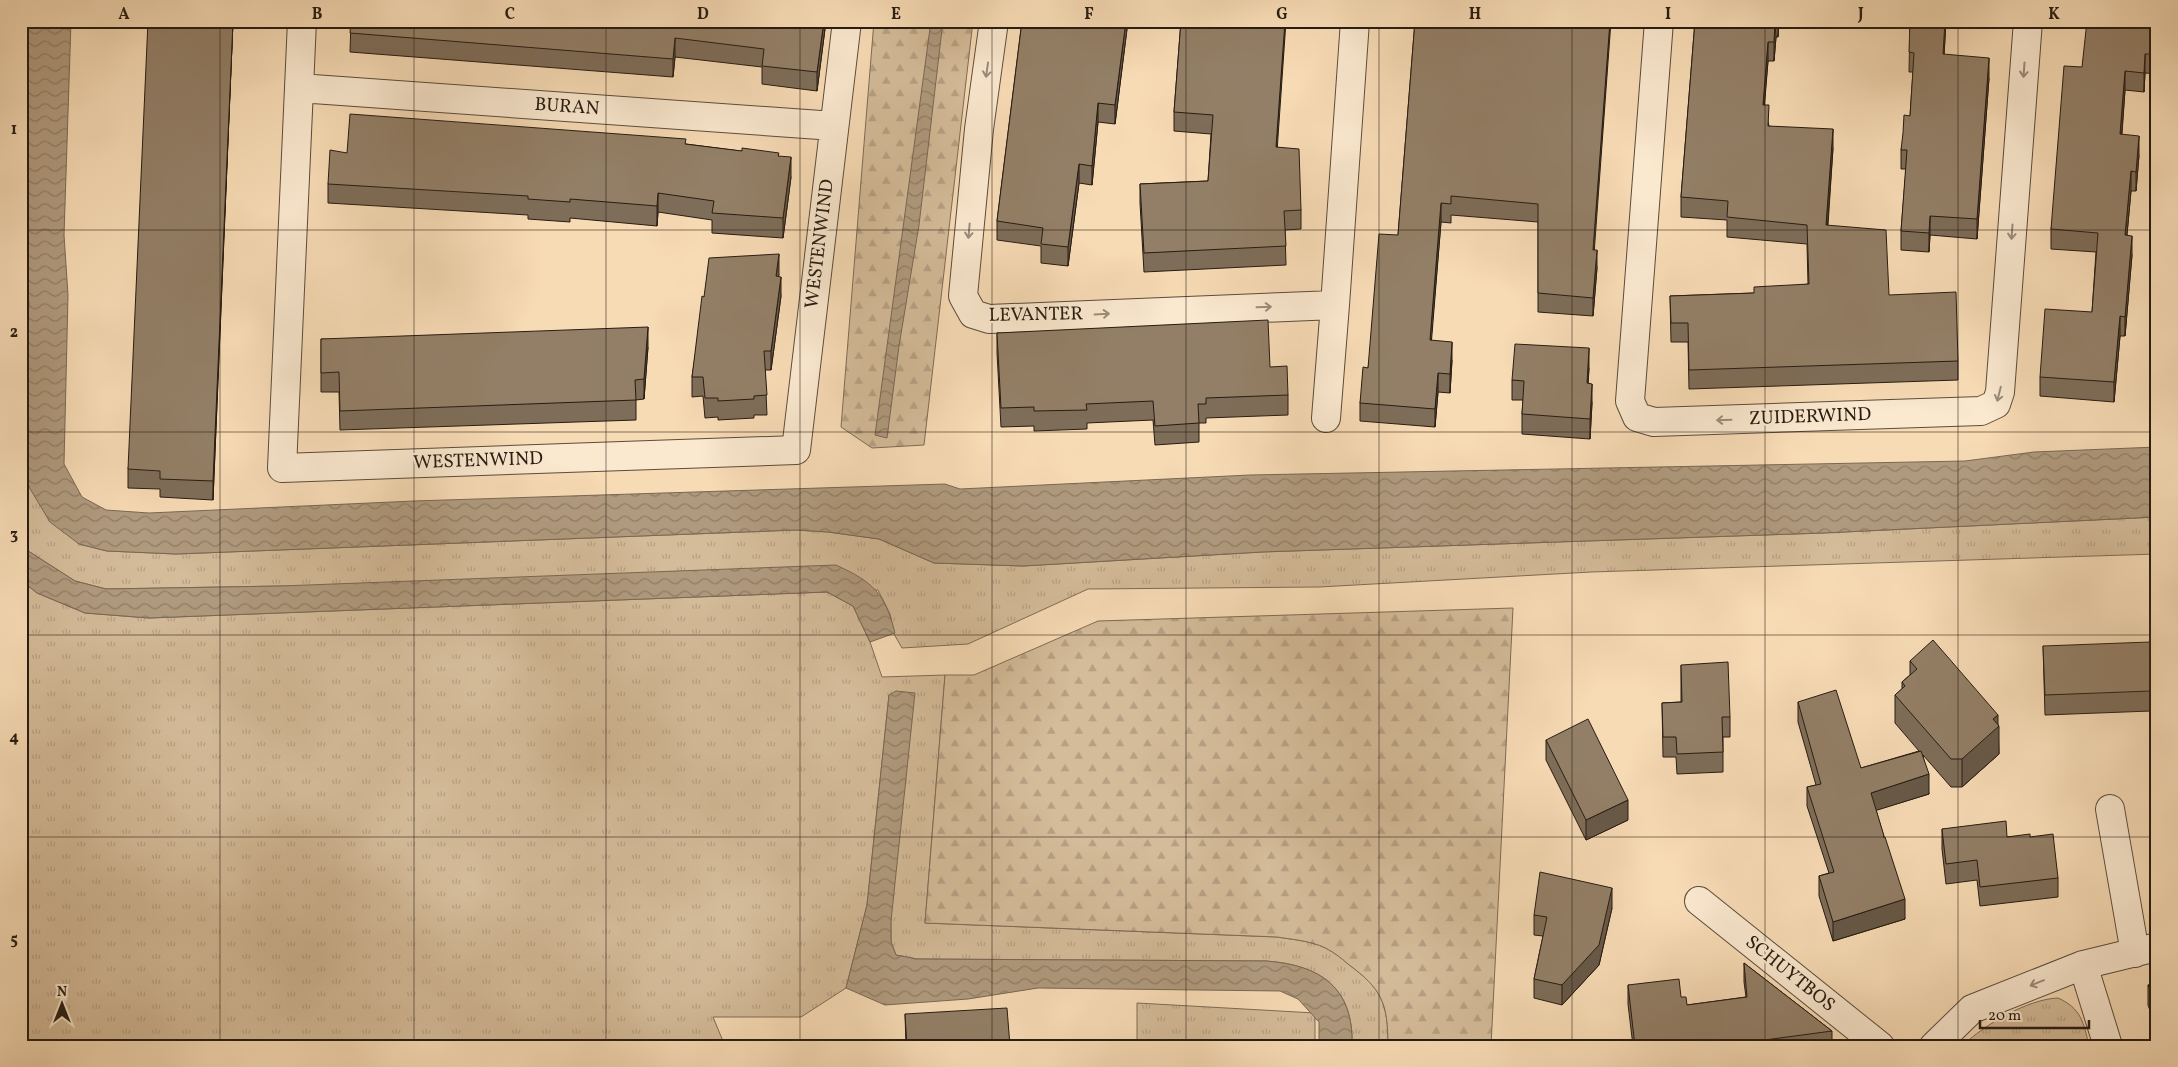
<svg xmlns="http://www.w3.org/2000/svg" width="2178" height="1067" viewBox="0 0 2178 1067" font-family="Vollkorn,serif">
	<defs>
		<pattern id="grass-tufts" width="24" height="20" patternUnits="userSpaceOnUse" patternTransform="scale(1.25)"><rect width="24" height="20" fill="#d4bb99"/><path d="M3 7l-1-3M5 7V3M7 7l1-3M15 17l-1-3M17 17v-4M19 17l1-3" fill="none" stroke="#b6a083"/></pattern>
		<pattern id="forest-firs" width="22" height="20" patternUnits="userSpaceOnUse" patternTransform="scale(1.25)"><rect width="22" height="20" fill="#d4bb99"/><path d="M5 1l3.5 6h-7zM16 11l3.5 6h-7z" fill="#b6a083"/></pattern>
		<pattern id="water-waves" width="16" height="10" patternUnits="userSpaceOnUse" patternTransform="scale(1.25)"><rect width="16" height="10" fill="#b09a7e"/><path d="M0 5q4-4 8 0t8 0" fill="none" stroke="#8f7d66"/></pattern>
	</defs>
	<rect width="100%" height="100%" fill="#f7dbb5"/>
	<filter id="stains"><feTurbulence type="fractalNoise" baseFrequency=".004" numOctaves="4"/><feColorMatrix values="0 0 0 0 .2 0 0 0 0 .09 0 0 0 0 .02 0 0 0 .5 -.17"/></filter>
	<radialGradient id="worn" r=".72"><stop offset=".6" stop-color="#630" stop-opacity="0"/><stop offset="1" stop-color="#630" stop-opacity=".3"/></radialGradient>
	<path fill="url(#grass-tufts)" stroke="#7e6c56" d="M 21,279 L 29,302 L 21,445 Z
		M 21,452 L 29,487 L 79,544 L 107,551 L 176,554 L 796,530 L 828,532 L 879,539 L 934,563 L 1023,566 L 1262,552 L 1823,533 L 2157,517 L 2157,554 L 1591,572 L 1319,587 L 1088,589 L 968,644 L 902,648 L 894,634 L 890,614 L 878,590 L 281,586 L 106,589 L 75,581 L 25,549 L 21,543 Z
		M 21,580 L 37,593 L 85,613 L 149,618 L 827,592 L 853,606 L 870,642 L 882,677 L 945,675 L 925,923 L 1277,937 C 1289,939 1303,940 1315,944 C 1327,947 1339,956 1348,964 C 1382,989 1388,1003 1388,1046 L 1352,1046 C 1354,987 1320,965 1266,961 L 917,959 L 896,955 L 891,942 L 889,695 L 867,905 L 846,988 L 801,1017 L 713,1017 L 725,1046 L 21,1046 Z
		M 2058,998 C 2081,1008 2084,1023 2089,1046 L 1962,1046 C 1984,1025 2028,999 2058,998 Z
		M 1137,1003 L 1315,1013 L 1315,1046 L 1137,1046 Z"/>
	<path fill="url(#forest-firs)" stroke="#7e6c56" d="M 874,21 L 973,21 L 924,445 L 872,448 L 841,427 Z
		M 1513,608 L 1491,1046 L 1388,1046 C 1388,1003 1382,989 1348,964 C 1339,956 1327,947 1315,944 C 1303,940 1289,939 1277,937 L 925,923 L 945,675 L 974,675 L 1098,621 Z"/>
	<path fill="url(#water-waves)" stroke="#796853" d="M 21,21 L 71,21 L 64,235 L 68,295 L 64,464 L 82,497 L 106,510 L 149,513 L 414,501 L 945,484 L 960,489 L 1250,475 L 1965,461 L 2034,452 L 2157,447 L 2157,517 L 1823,533 L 1262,552 L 1023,566 L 934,563 L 879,539 L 828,532 L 796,530 L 176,554 L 107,551 L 79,544 L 50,522 L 29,487 L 21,445 L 29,302 L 21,279 Z
		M 931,21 L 943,21 L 919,225 L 899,346 L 887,438 L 875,435 Z
		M 21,543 L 25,549 L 75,581 L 106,589 L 281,586 L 836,565 C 873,582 885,593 895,633 L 870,642 L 853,606 L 827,592 L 149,618 L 85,613 L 37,593 L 21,580 Z
		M 896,691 L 915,693 L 891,921 L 891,942 L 896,955 L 917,959 L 1266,961 C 1320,965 1354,987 1352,1046 L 1319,1046 L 1319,1022 L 1298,999 L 1280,991 L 1038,988 L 968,999 L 885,1005 L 846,988 L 867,905 L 889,695 Z"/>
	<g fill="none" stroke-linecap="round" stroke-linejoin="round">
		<defs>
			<path id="street" d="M 302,21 L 282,468 L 796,450 L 847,21
				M 994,21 L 979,129 L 963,296 L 973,314 L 989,319 L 1335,305 L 1355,21
				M 1659,21 L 1630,401 L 1637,417 L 1654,422 L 1981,411 L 1996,404 L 2000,392 L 2028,21
				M 299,88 L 834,126
				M 1326,418 L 1335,305
				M 2110,809 L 2135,953
				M 1699,901 L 1880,1046
				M 2083,965 L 2108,1046
				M 1934,1046 L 1972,1009 L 2083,965 L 2157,947"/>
		</defs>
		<use href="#street" stroke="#5b4c3b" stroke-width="30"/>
		<use href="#street" stroke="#fae8cf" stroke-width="28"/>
	</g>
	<path fill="#7e6d59" stroke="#271c12" d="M 233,21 L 213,500 L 160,497 L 160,489 L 128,488 L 128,469 Z
		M 351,21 L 826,21 L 817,91 L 762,84 L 762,67 L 675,57 L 673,77 L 350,52 Z
		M 1022,21 L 1128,21 L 1115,124 L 1098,122 L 1092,185 L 1079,183 L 1068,266 L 1041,263 L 1041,246 L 997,240 L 997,221 Z
		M 1181,21 L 1277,147 L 1301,210 L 1301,229 L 1285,230 L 1286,265 L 1144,272 L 1140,203 L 1140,184 L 1208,181 L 1211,134 L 1174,131 L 1174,112 Z
		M 1415,21 L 1594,250 L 1597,268 L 1593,316 L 1538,312 L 1538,222 L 1451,215 L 1451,223 L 1441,222 L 1431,340 L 1452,360 L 1450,393 L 1438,392 L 1435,427 L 1360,421 L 1360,403 L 1398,235 Z
		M 1695,21 L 1779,21 L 1778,37 L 1776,37 L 1774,61 L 1768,61 L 1764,105 L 1769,126 L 1833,148 L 1828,225 L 1889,295 L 1958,361 L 1958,380 L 1689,389 L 1688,342 L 1671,342 L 1670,296 L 1754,293 L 1808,284 L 1807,244 L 1727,237 L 1727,220 L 1681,217 L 1681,197 Z
		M 1910,21 L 1946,21 L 1944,55 L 1989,78 L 1977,239 L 1930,235 L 1929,252 L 1901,250 L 1901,231 L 1906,169 L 1901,169 L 1901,150 L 1910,116 L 1913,72 L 1909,72 Z
		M 2157,21 L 2157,74 L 2145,73 L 2144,92 L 2125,90 L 2122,134 L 2139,155 L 2136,191 L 2131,191 L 2127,235 L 2132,255 L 2125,336 L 2120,336 L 2114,402 L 2040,396 L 2040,377 L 2092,312 L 2096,252 L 2051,249 L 2051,229 L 2082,67 Z
		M 686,144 L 779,156 L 791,177 L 783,238 L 712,233 L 712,220 L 658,212 L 657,226 L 570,218 L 570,222 L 528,219 L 528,215 L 328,203 L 328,184 L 347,153 Z
		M 779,274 L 778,277 L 781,296 L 771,370 L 765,370 L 767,415 L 754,415 L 754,418 L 718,420 L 718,417 L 705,418 L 703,396 L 692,397 L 692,377 L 704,297 Z
		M 997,333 L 1270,367 L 1288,395 L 1288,415 L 1206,418 L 1206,423 L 1199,423 L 1199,442 L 1155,445 L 1153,420 L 1087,423 L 1087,429 L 1034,431 L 1034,426 L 1001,427 L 997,353 Z
		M 321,339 L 648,347 L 644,399 L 636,400 L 636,420 L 340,430 L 339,392 L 321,392 Z
		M 1589,368 L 1588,383 L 1592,403 L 1590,439 L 1522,434 L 1522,414 L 1523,400 L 1512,400 L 1512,380 Z
		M 2043,646 L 2151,691 L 2151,711 L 2045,715 Z
		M 1910,661 L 1998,724 L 1999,754 L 1962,787 L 1951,787 L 1923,755 L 1929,794 L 1876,810 L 1884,837 L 1905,919 L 1833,941 L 1819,896 L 1819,876 L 1829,873 L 1807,806 L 1807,787 L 1816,785 L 1798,722 L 1798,702 L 1861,768 L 1919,751 L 1895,723 L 1895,695 L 1902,689 L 1902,682 L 1910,675 Z
		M 1681,665 L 1730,717 L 1730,737 L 1723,737 L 1723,772 L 1677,774 L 1676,757 L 1663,757 L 1662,703 L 1681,702 Z
		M 1546,740 L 1628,820 L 1586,840 L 1546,760 Z
		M 1942,829 L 2007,837 L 2030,837 L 2058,878 L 2058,897 L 1980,906 L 1977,880 L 1946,884 L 1942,849 Z
		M 1612,908 L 1599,965 L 1562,1005 L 1534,998 L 1534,979 L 1543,936 L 1534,935 L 1534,915 Z
		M 1744,963 L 1832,1031 L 1832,1046 L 1633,1046 L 1628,1004 L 1628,985 L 1681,997 L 1687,1005 L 1746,997 L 1744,982 Z
		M 2157,982 L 2157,1030 L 2148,1005 L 2148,985 Z
		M 905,1014 L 1010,1046 L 906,1046 Z"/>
	<path fill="#675948" stroke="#271c12" d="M 233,21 L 213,500 L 213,481 Z
		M 824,21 L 826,21 L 817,91 L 817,72 Z
		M 1126,21 L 1128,21 L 1115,124 L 1115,105 Z
		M 1285,21 L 1286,21 L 1276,166 L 1276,147 Z
		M 1610,21 L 1611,21 L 1593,268 L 1593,250 Z
		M 1775,21 L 1776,37 L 1774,61 L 1774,42 Z
		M 1778,21 L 1779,21 L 1778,37 Z
		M 1945,21 L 1946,21 L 1943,74 L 1943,54 Z
		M 675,38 L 675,57 L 673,77 L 673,59 Z
		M 1768,42 L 1768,61 L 1763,124 L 1763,105 Z
		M 2145,54 L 2145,73 L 2144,92 L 2144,73 Z
		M 1989,58 L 1989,78 L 1977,239 L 1977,219 Z
		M 2125,71 L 2125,90 L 2120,154 L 2120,134 Z
		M 1098,103 L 1098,122 L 1092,185 L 1092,166 Z
		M 1833,129 L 1833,148 L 1826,244 L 1826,225 Z
		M 2139,136 L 2139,155 L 2136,191 L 2136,172 Z
		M 791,157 L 791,177 L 783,238 L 783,218 Z
		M 1079,164 L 1079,183 L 1068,266 L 1068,247 Z
		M 2131,171 L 2131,191 L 2125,255 L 2125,235 Z
		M 658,193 L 658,212 L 657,226 L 657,206 Z
		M 1441,203 L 1441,222 L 1430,359 L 1430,340 Z
		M 1930,216 L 1930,235 L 1929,252 L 1929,233 Z
		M 2132,236 L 2132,255 L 2125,336 L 2125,317 Z
		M 1597,250 L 1597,268 L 1593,316 L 1593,298 Z
		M 779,254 L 779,274 L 776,296 L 776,276 Z
		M 781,277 L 781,296 L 771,370 L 771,351 Z
		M 2120,316 L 2120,336 L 2114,402 L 2114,382 Z
		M 648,327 L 648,347 L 644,399 L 644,379 Z
		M 1452,342 L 1452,360 L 1450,393 L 1450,374 Z
		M 1589,348 L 1589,368 L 1587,403 L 1587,383 Z
		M 1438,373 L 1438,392 L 1435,427 L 1435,409 Z
		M 1592,384 L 1592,403 L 1590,439 L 1590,419 Z
		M 1998,715 L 1998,727 L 1999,726 L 1999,754 L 1962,787 L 1962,759 L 1993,719 Z
		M 1929,774 L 1929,794 L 1871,812 L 1871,793 Z
		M 1628,800 L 1628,820 L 1586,840 L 1586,820 Z
		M 1612,888 L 1612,908 L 1599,965 L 1562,1005 L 1562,985 Z
		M 1905,899 L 1905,919 L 1833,941 L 1833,922 Z"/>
	<path fill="#937f67" stroke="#271c12" d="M 148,21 L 233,21 L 213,481 L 160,479 L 160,471 L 128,469 Z
		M 351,21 L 824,21 L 817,72 L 762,66 L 764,49 L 675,38 L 673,59 L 350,33 Z
		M 1022,21 L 1126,21 L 1115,105 L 1098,103 L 1092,166 L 1079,164 L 1068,247 L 1041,244 L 1043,228 L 997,221 Z
		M 1181,21 L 1285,21 L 1276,147 L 1299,149 L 1301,210 L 1284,211 L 1286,246 L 1144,253 L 1140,184 L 1208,181 L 1213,115 L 1174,112 Z
		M 1415,21 L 1610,21 L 1593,250 L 1597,250 L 1593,298 L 1538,293 L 1538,204 L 1451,196 L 1451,204 L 1441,203 L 1430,340 L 1452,342 L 1450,374 L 1438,373 L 1435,409 L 1360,403 L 1363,367 L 1368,368 L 1379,234 L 1398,235 Z
		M 1695,21 L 1775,21 L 1774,42 L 1768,42 L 1763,105 L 1769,105 L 1768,126 L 1833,129 L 1826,225 L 1886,230 L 1889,295 L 1956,292 L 1958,361 L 1689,370 L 1688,323 L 1671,323 L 1670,296 L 1754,293 L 1754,287 L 1809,284 L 1807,225 L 1727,217 L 1728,201 L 1681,197 Z
		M 1910,21 L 1945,21 L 1943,54 L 1989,58 L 1977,219 L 1930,216 L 1929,233 L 1901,231 L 1907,150 L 1901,150 L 1903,133 L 1904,115 L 1910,116 L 1914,53 L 1909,52 Z
		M 2087,21 L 2157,21 L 2157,54 L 2145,54 L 2144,73 L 2125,71 L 2120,134 L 2139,136 L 2136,172 L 2131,171 L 2125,235 L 2132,236 L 2125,317 L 2120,316 L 2114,382 L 2040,377 L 2045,309 L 2092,312 L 2098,233 L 2051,229 L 2064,66 L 2082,67 Z
		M 350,114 L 686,139 L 685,144 L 742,151 L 742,148 L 779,153 L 778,156 L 791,157 L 783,218 L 712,213 L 714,201 L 658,193 L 657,206 L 570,199 L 570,202 L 528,199 L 528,196 L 328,184 L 330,150 L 347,153 Z
		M 779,254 L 776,276 L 781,277 L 771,351 L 764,351 L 767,395 L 754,396 L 754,399 L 718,401 L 718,398 L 705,398 L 703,377 L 692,377 L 702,296 L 704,297 L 709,258 Z
		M 1268,320 L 1270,367 L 1287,366 L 1288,395 L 1206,398 L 1206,404 L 1198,404 L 1199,423 L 1155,426 L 1153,401 L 1086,404 L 1087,410 L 1034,411 L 1034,407 L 1001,408 L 997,333 Z
		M 648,327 L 644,379 L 635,380 L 636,400 L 340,411 L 339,372 L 321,373 L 321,339 Z
		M 1515,344 L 1589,348 L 1587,383 L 1592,384 L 1590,419 L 1522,414 L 1524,381 L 1512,380 Z
		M 1933,640 L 1998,715 L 1993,719 L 1999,726 L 1962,759 L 1951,759 L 1895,695 L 1905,686 L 1902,682 L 1917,669 L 1910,661 Z
		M 2150,642 L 2151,691 L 2045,695 L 2043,646 Z
		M 1728,662 L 1730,717 L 1722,717 L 1723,752 L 1677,754 L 1676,737 L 1663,737 L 1662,703 L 1682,702 L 1681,665 Z
		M 1836,690 L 1861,768 L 1921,751 L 1929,774 L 1871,793 L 1884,836 L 1883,837 L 1885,837 L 1905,899 L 1833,922 L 1819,876 L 1834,872 L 1807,787 L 1821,784 L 1798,702 Z
		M 1588,719 L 1628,800 L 1586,820 L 1546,740 Z
		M 2006,821 L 2007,837 L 2030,834 L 2030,837 L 2053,834 L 2058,878 L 1980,887 L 1977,860 L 1946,864 L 1942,829 Z
		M 1540,872 L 1612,888 L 1599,945 L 1562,985 L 1534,979 L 1547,917 L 1534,915 Z
		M 1744,963 L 1832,1031 L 1720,1046 L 1635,1046 L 1628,985 L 1679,979 L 1681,997 L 1686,997 L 1687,1005 L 1747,997 Z
		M 2157,982 L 2157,1010 L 2148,985 Z
		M 1007,1008 L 1010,1046 L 907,1046 L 905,1014 Z"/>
	<defs><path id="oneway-shaft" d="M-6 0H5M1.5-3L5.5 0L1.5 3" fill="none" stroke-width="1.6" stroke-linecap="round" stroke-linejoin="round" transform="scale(1.25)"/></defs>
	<g stroke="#9b8c7a">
		<use href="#oneway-shaft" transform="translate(987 70) rotate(98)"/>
		<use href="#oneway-shaft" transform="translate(2024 70) rotate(94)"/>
		<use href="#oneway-shaft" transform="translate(969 231) rotate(95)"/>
		<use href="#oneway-shaft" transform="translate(2012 232) rotate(94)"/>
		<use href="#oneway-shaft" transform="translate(1264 307) rotate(-2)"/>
		<use href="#oneway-shaft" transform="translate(1102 314) rotate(-3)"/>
		<use href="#oneway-shaft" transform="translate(1999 394) rotate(104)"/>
		<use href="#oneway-shaft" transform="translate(1724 420) rotate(178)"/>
		<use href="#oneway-shaft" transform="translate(2037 983) rotate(158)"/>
	</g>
	<path fill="none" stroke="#271c12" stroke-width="1" stroke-opacity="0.55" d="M 220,21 L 220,1046M 414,21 L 414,1046M 606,21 L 606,1046M 800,21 L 800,1046M 992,21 L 992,1046M 1186,21 L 1186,1046M 1379,21 L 1379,1046M 1572,21 L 1572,1046M 1765,21 L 1765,1046M 1958,21 L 1958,1046M 21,230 L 2157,230M 21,432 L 2157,432M 21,635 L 2157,635M 21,837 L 2157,837"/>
	<g text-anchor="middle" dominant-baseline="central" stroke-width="4.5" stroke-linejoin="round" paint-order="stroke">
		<g font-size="19" fill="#271c12" stroke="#fae8cf">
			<text transform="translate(567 107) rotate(4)">BURAN</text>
			<text transform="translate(820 244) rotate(-83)">WESTENWIND</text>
			<text transform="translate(1036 315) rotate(-1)">LEVANTER</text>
			<text transform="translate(1810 417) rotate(-2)">ZUIDERWIND</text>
			<text transform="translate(478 461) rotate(-2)">WESTENWIND</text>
			<text transform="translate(1790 974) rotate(39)">SCHUYTBOS</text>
		</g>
	</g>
	<rect width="2178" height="1067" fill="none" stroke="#f7dbb5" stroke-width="55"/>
	<g transform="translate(62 1004)" stroke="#fae8cf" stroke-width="4" paint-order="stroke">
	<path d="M0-4L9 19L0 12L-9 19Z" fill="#271c12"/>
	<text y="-8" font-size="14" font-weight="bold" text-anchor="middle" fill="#271c12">N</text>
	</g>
	<path d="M1980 1020v8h109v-8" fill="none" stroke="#271c12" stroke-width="2.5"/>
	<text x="1988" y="1020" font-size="15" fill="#271c12" stroke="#fae8cf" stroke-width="4" paint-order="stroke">20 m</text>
	<rect x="28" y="28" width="2122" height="1012" fill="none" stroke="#271c12" stroke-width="2"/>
	<g font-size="16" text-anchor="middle" font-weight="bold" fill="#271c12">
		<text x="124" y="19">A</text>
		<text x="317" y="19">B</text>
		<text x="510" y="19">C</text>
		<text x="703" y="19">D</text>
		<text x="896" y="19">E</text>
		<text x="1089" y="19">F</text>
		<text x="1282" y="19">G</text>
		<text x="1475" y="19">H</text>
		<text x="1668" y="19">I</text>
		<text x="1861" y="19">J</text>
		<text x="2054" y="19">K</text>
		<text x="14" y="134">1</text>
		<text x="14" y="337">2</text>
		<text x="14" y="539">3</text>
		<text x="14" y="742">4</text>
		<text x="14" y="944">5</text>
	</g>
	<rect width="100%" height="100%" filter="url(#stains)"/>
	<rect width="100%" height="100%" fill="url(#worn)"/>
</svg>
